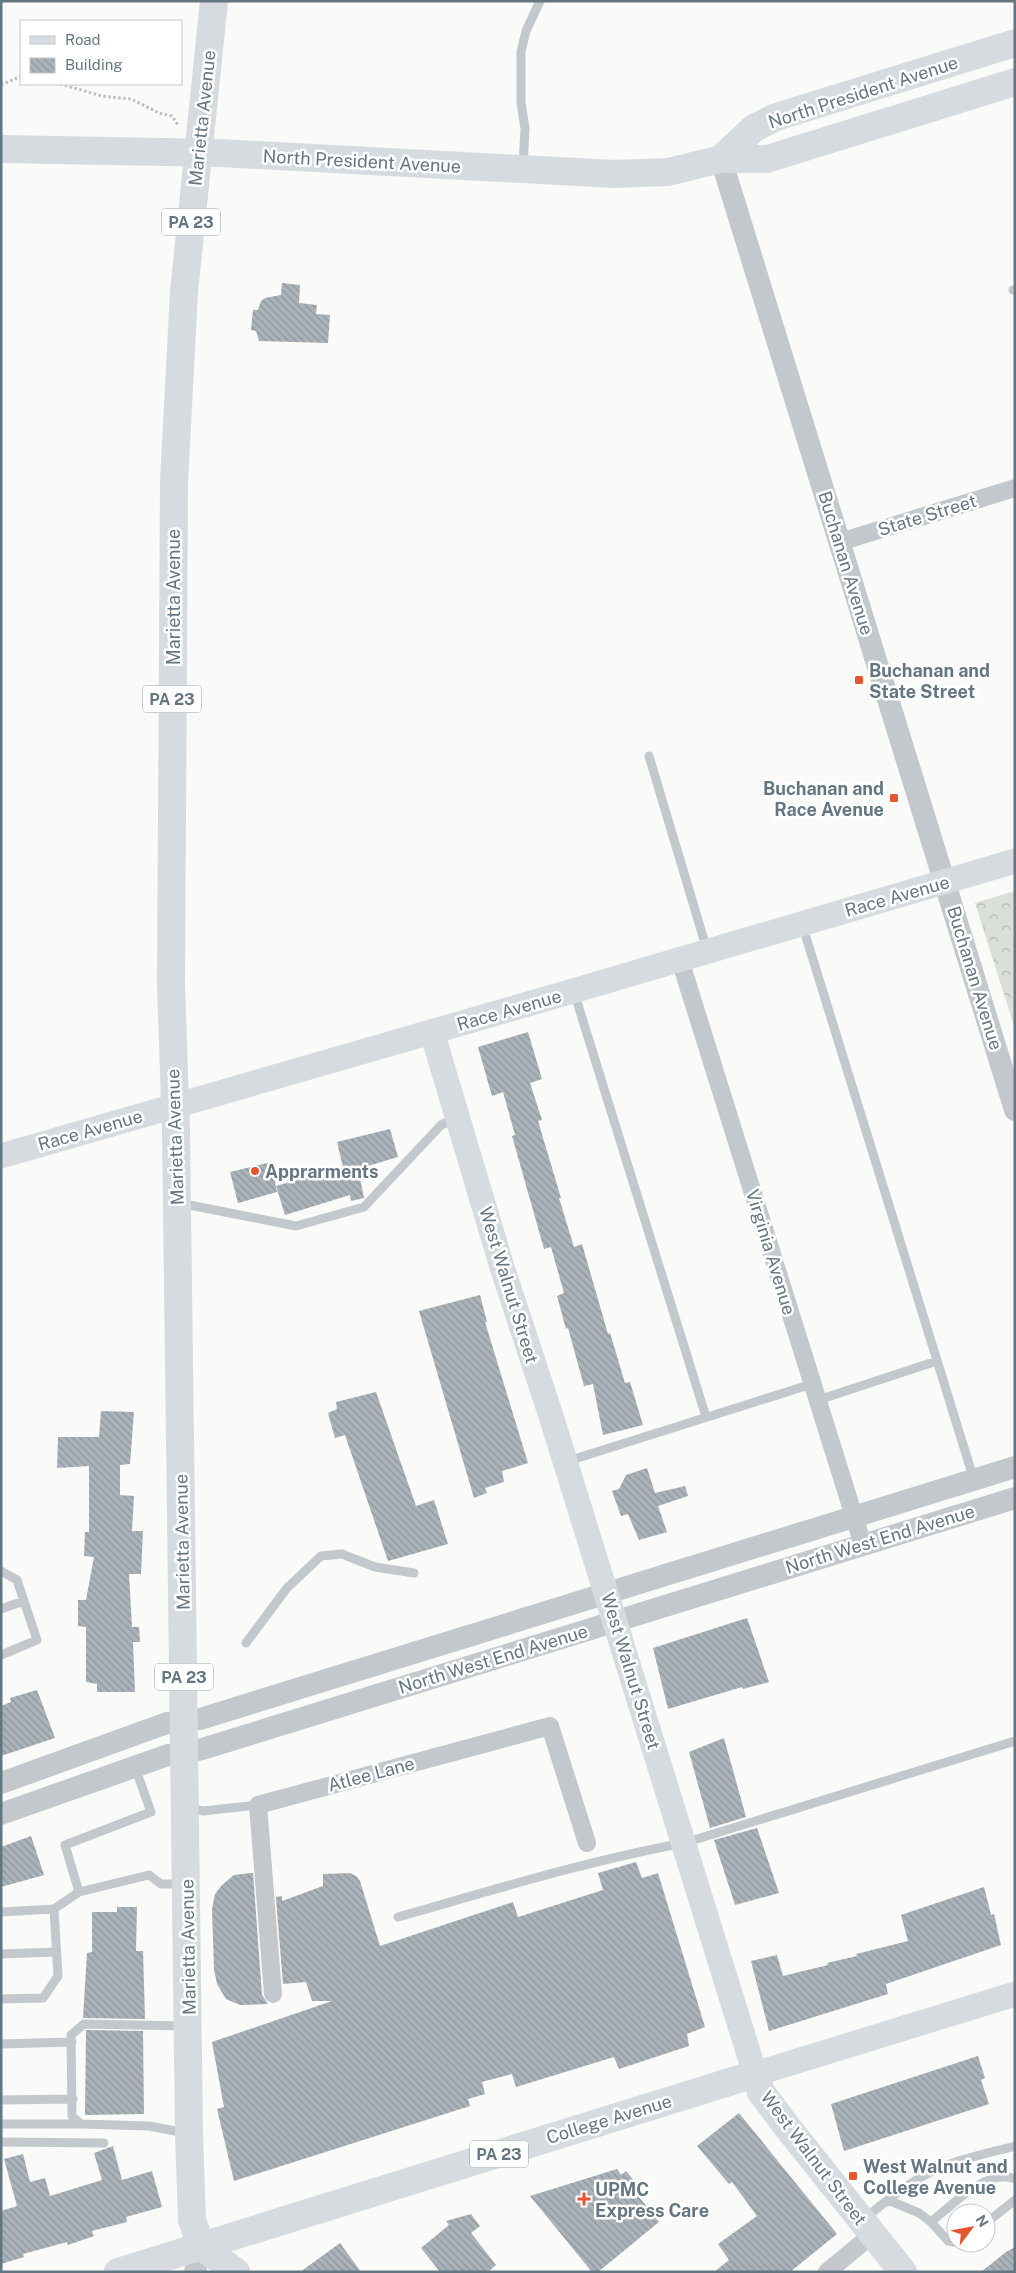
<svg xmlns="http://www.w3.org/2000/svg" width="1016" height="2273" viewBox="0 0 1016 2273" font-family="'Public Sans',sans-serif">
	<defs>
		<pattern id="park-crowns" width="20" height="18" patternUnits="userSpaceOnUse" patternTransform="scale(1.25)"><rect width="20" height="18" fill="#dadfd7"/><path d="M2 6a3 3 0 1 1 6 0M12 15a3 3 0 1 1 6 0" fill="none" stroke="#b4b9b4"/></pattern>
		<pattern id="building-back-hatch" width="6" height="6" patternUnits="userSpaceOnUse" patternTransform="scale(1.25)"><rect width="6" height="6" fill="#aab3b9"/><path d="M-1 5l2 2M0 0l6 6M5-1l2 2" fill="none" stroke="#8e969c"/></pattern>
	</defs>
	<rect width="100%" height="100%" fill="#fafaf8"/>
	<path fill="url(#park-crowns)" d="M 1015,891 L 1015,1029 L 975,903 Z"/>
	<path fill="url(#building-back-hatch)" d="M 282,283 L 300,285 L 299,303 L 317,305 L 316,314 L 330,315 L 328,343 L 259,341 L 256,331 L 251,330 L 253,310 L 258,310 L 261,301 L 265,298 L 281,295 Z
		M 528,1032 L 542,1079 L 530,1083 L 542,1120 L 538,1121 L 561,1198 L 559,1198 L 574,1247 L 582,1244 L 608,1334 L 610,1333 L 625,1383 L 630,1382 L 643,1425 L 603,1435 L 593,1384 L 584,1386 L 568,1328 L 566,1329 L 557,1296 L 564,1293 L 551,1247 L 544,1249 L 512,1136 L 515,1135 L 503,1092 L 492,1096 L 478,1047 Z
		M 390,1129 L 398,1157 L 358,1169 L 364,1198 L 351,1201 L 350,1195 L 285,1215 L 276,1186 L 343,1167 L 337,1142 Z
		M 271,1162 L 277,1192 L 238,1203 L 230,1172 Z
		M 480,1295 L 487,1322 L 485,1322 L 528,1463 L 502,1471 L 504,1482 L 485,1488 L 487,1493 L 474,1498 L 419,1311 Z
		M 376,1392 L 416,1506 L 434,1500 L 448,1544 L 388,1561 L 345,1435 L 335,1438 L 328,1413 L 337,1409 L 336,1402 Z
		M 101,1411 L 134,1412 L 130,1464 L 120,1465 L 120,1495 L 134,1496 L 132,1531 L 143,1531 L 141,1574 L 129,1574 L 132,1627 L 139,1627 L 140,1642 L 133,1642 L 135,1692 L 97,1692 L 97,1684 L 86,1682 L 86,1627 L 78,1626 L 78,1600 L 86,1600 L 94,1557 L 84,1556 L 85,1532 L 89,1532 L 89,1466 L 57,1468 L 58,1437 L 99,1437 Z
		M 647,1468 L 655,1493 L 685,1486 L 688,1496 L 658,1506 L 667,1532 L 639,1540 L 628,1514 L 621,1516 L 612,1491 L 619,1489 L 626,1475 Z
		M 747,1618 L 769,1682 L 743,1689 L 742,1687 L 668,1709 L 653,1648 Z
		M 37,1690 L 55,1738 L 1,1756 L 1,1706 L 11,1702 L 10,1698 Z
		M 724,1738 L 746,1817 L 710,1828 L 689,1752 Z
		M 757,1828 L 779,1893 L 735,1905 L 714,1840 Z
		M 31,1836 L 44,1875 L 1,1887 L 1,1847 Z
		M 636,1862 L 642,1878 L 658,1873 L 705,2027 L 687,2034 L 689,2046 L 619,2069 L 614,2057 L 516,2087 L 512,2074 L 482,2082 L 485,2094 L 468,2099 L 470,2106 L 234,2181 L 217,2109 L 224,2107 L 212,2042 L 332,2001 L 312,2001 L 306,1982 L 283,1984 L 274,1874 L 276,1897 L 282,1896 L 282,1901 L 323,1886 L 323,1874 L 350,1873 L 356,1876 L 360,1881 L 380,1946 L 513,1902 L 518,1917 L 603,1890 L 598,1873 Z
		M 250,1873 L 253,1873 L 262,1995 L 268,2004 L 240,2005 L 226,1999 L 217,1984 L 214,1969 L 212,1909 L 215,1894 L 222,1885 L 234,1875 Z
		M 984,1887 L 991,1915 L 994,1914 L 1001,1945 L 886,1984 L 888,1994 L 769,2031 L 751,1961 L 777,1955 L 783,1976 L 828,1965 L 827,1963 L 857,1956 L 856,1954 L 908,1941 L 901,1915 Z
		M 117,1907 L 137,1907 L 136,1951 L 143,1951 L 145,2019 L 83,2018 L 87,1953 L 92,1952 L 92,1912 L 117,1912 Z
		M 86,2030 L 143,2031 L 144,2114 L 85,2115 Z
		M 978,2056 L 985,2078 L 981,2080 L 989,2104 L 844,2151 L 831,2104 Z
		M 739,2113 L 837,2234 L 790,2272 L 714,2272 L 729,2260 L 718,2244 L 757,2216 L 732,2182 L 729,2184 L 697,2146 Z
		M 113,2146 L 122,2180 L 152,2171 L 162,2207 L 126,2217 L 127,2222 L 92,2231 L 94,2236 L 68,2245 L 67,2242 L 23,2254 L 24,2257 L 1,2264 L 1,2211 L 17,2206 L 4,2159 L 23,2154 L 30,2182 L 45,2178 L 50,2196 L 102,2180 L 94,2153 Z
		M 617,2169 L 621,2175 L 626,2171 L 636,2183 L 631,2187 L 659,2222 L 598,2272 L 592,2272 L 530,2196 Z
		M 471,2214 L 480,2226 L 471,2233 L 496,2265 L 488,2272 L 440,2272 L 421,2248 L 449,2225 L 446,2221 Z
		M 340,2243 L 361,2272 L 300,2272 Z
		M 1015,2247 L 1015,2272 L 981,2272 L 1006,2252 Z"/>
	<g fill="none" stroke-linecap="round" stroke-linejoin="round">
		<path stroke="#bbbfc2" stroke-width="3" stroke-dasharray="2.5 2.5" stroke-linecap="butt" d="M 60,84 L 102,96 L 131,99 L 159,113 L 172,116 L 178,125
			M 1,85 L 21,76
			M 971,2271 L 971,2272"/>
		<path stroke="#c3c8cc" stroke-width="9" d="M 523,167 L 525,128 L 521,103 L 521,52 L 526,31 L 540,1
			M 1013,290 L 1015,290
			M 649,756 L 707,950
			M 802,924 L 974,1480
			M 574,992 L 706,1417
			M 179,1203 L 296,1226 L 364,1207 L 441,1125 L 455,1119
			M 818,1400 L 937,1361
			M 568,1461 L 812,1384
			M 1,1571 L 17,1580 L 37,1640 L 1,1655
			M 1,1609 L 24,1601
			M 246,1643 L 287,1588 L 321,1556 L 342,1554 L 375,1567 L 414,1573
			M 135,1767 L 151,1812 L 65,1845 L 79,1892 L 149,1875 L 161,1884 L 182,1884
			M 188,1808 L 203,1811 L 258,1805
			M 1,1912 L 54,1909 L 79,1892
			M 398,1917 C 493,1890 587,1861 684,1843 L 1015,1741
			M 1,1954 L 56,1952
			M 1,1999 L 43,1998 L 58,1976 L 54,1909
			M 185,2026 L 84,2024 L 71,2035 L 72,2116 L 81,2124 L 149,2126 L 186,2133
			M 1,2044 L 72,2042
			M 1,2100 L 73,2099
			M 1,2124 L 81,2124
			M 1,2142 L 104,2143
			M 888,2200 L 919,2213 L 931,2222 L 948,2241 L 960,2243
			M 864,2219 C 884,2203 904,2186 927,2174 C 954,2160 985,2154 1015,2146
			M 931,2222 C 951,2206 988,2167 1015,2179
			M 986,2223 L 1015,2200"/>
		<path stroke="#c3c8cc" stroke-width="18" d="M 840,542 L 1015,488
			M 680,960 L 863,1545
			M 273,1994 L 258,1805 L 550,1726 L 587,1843
			M 827,2272 L 873,2234"/>
		<path stroke="#c3c8cc" stroke-width="22" d="M 721,159 L 1015,1110
			M 1,1783 L 167,1723 L 200,1719 L 1015,1467
			M 1,1814 L 168,1755 L 199,1750 L 1015,1498
			M 195,2272 L 201,2246"/>
		<path stroke="#d6dbdf" stroke-width="25" d="M 432,1032 L 502,1267 L 551,1416 L 755,2074 L 1015,1994
			M 1,1156 L 573,991 L 1015,861"/>
		<path stroke="#d6dbdf" stroke-width="28" d="M 1,149 L 220,153 L 614,174 L 668,172 L 721,159 L 767,159 L 1015,82
			M 721,159 L 754,128 L 776,117 L 1015,43
			M 201,2246 L 192,2220 L 189,2133 L 176,1131 L 171,984 L 174,482 L 184,292 L 214,1
			M 201,2246 L 236,2272
			M 118,2272 L 755,2074 L 761,2092 L 788,2128 L 903,2272"/>
	</g>
	<g fill="#e4572e" stroke="#fff" stroke-width="2">
		<rect x="854" y="675" width="10" height="10" rx="2.5"/>
		<rect x="889" y="793" width="10" height="10" rx="2.5"/>
		<circle cx="255" cy="1171" r="5"/>
		<rect x="848" y="2171" width="10" height="10" rx="2.5"/>
		<path d="M581.5 2191.5h5v5h5v5h-5v5h-5v-5h-5v-5h5z"/>
	</g>
	<g text-anchor="middle" dominant-baseline="central" stroke-width="5" stroke-linejoin="round" paint-order="stroke">
		<g fill="#fff" stroke="#939fa8" stroke-width="1">
			<rect x="162" y="208.5" width="58" height="27" rx="4"/>
			<rect x="143" y="685.5" width="58" height="27" rx="4"/>
			<rect x="155" y="1663.5" width="58" height="27" rx="4"/>
			<rect x="470" y="2140.5" width="58" height="27" rx="4"/>
		</g>
		<g font-size="16" font-weight="bold" fill="#657683">
			<text x="191" y="222">PA 23</text>
			<text x="172" y="699">PA 23</text>
			<text x="184" y="1677">PA 23</text>
			<text x="499" y="2154">PA 23</text>
		</g>
		<g font-size="18" fill="#657683" stroke="#fff">
			<text transform="translate(863 92) rotate(-18)">North President Avenue</text>
			<text transform="translate(202 118) rotate(-84)">Marietta Avenue</text>
			<text transform="translate(362 161) rotate(3)">North President Avenue</text>
			<text transform="translate(927 515) rotate(-17)">State Street</text>
			<text transform="translate(846 563) rotate(73)">Buchanan Avenue</text>
			<text transform="translate(173 597) rotate(-90)">Marietta Avenue</text>
			<text transform="translate(897 896) rotate(-16)">Race Avenue</text>
			<text transform="translate(975 978) rotate(73)">Buchanan Avenue</text>
			<text transform="translate(509 1010) rotate(-16)">Race Avenue</text>
			<text transform="translate(90 1130) rotate(-16)">Race Avenue</text>
			<text transform="translate(175 1137) rotate(-92)">Marietta Avenue</text>
			<text transform="translate(771 1252) rotate(73)">Virginia Avenue</text>
			<text transform="translate(509 1285) rotate(73)">West Walnut Street</text>
			<text transform="translate(880 1539) rotate(-17)">North West End Avenue</text>
			<text transform="translate(182 1542) rotate(-91)">Marietta Avenue</text>
			<text transform="translate(493 1659) rotate(-17)">North West End Avenue</text>
			<text transform="translate(631 1671) rotate(73)">West Walnut Street</text>
			<text transform="translate(371 1774) rotate(-15)">Atlee Lane</text>
			<text transform="translate(188 1947) rotate(-91)">Marietta Avenue</text>
			<text transform="translate(609 2119) rotate(-17)">College Avenue</text>
			<text transform="translate(814 2158) rotate(53)">West Walnut Street</text>
		</g>
		<g font-size="18" font-weight="bold" fill="#657683" stroke="#fff" text-anchor="start">
			<text x="869" y="670">Buchanan and<tspan x="869" dy="21">State Street</tspan></text>
			<text x="884" y="788" text-anchor="end">Buchanan and<tspan x="884" dy="21">Race Avenue</tspan></text>
			<text x="265" y="1171">Apprarments</text>
			<text x="863" y="2166">West Walnut and<tspan x="863" dy="21">College Avenue</tspan></text>
			<text x="595" y="2189">UPMC<tspan x="595" dy="21">Express Care</tspan></text>
		</g>
	</g>
	<rect width="1016" height="2273" fill="none" stroke="#657683" stroke-width="5"/>
	<rect x="20" y="20" width="162" height="65" fill="#ffffff" stroke="#c1c8cd"/>
	<rect x="30" y="36" width="25" height="8" fill="#d6dbdf" stroke="#c1c8cd"/>
	<text x="65" y="45" font-size="15" fill="#657683">Road</text>
	<rect x="30" y="58" width="25" height="15" fill="url(#building-back-hatch)" stroke="#c1c8cd"/>
	<text x="65" y="70" font-size="15" fill="#657683">Building</text>
	<g transform="translate(971 2228) rotate(58)"><circle r="24" fill="#ffffff" stroke="#c1c8cd"/>
	<path d="M0-4L9 19L0 12L-9 19Z" fill="#e4572e"/>
	<text y="-8" font-size="14" font-weight="bold" text-anchor="middle" fill="#657683">N</text>
	</g>
</svg>
